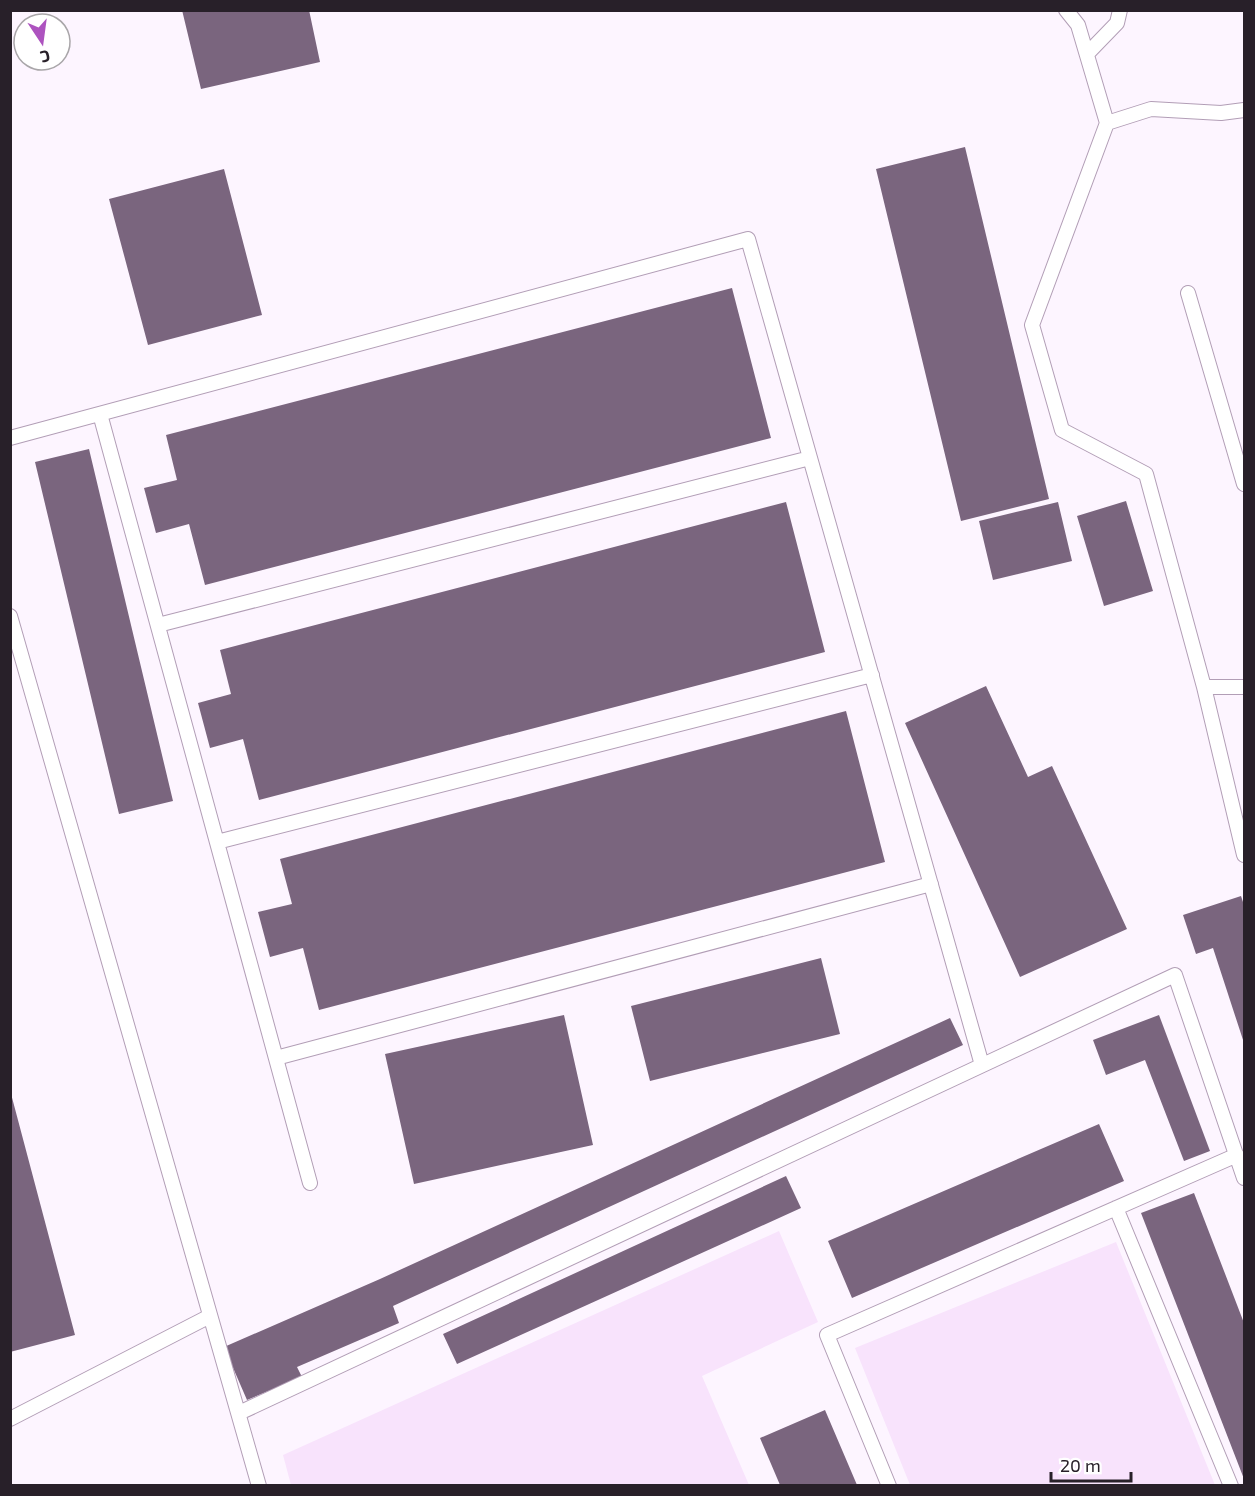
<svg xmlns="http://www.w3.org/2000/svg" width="1255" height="1496" viewBox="0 0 1255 1496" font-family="'Exo 2',sans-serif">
	<rect width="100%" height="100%" fill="#fdf5ff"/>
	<path fill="#f8e3fc" d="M 779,1231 L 818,1322 L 702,1376 L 749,1485 L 291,1485 L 283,1455 Z
		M 1116,1242 L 1215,1485 L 910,1485 L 855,1348 Z"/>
	<path fill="#7a657e" d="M 182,10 L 309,10 L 320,62 L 201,89 Z
		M 965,147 L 1049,499 L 961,521 L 876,169 Z
		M 224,169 L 262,315 L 148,345 L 109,199 Z
		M 732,288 L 771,438 L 205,585 L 189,524 L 156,533 L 144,488 L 177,480 L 166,435 Z
		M 89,449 L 173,801 L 119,814 L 35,462 Z
		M 1126,501 L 1153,591 L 1104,606 L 1077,516 Z
		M 786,502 L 825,652 L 259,800 L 243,739 L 210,748 L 198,703 L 231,694 L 220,650 Z
		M 1058,502 L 1072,561 L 993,580 L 979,521 Z
		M 986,686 L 1028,777 L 1052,766 L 1127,929 L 1020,977 L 905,723 Z
		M 846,711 L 885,862 L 319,1010 L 303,948 L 270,957 L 258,912 L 292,904 L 280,859 Z
		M 1241,896 L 1244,905 L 1244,1043 L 1213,948 L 1196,954 L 1183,915 Z
		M 821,958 L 840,1034 L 650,1081 L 631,1006 Z
		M 564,1015 L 593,1145 L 414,1184 L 385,1054 Z
		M 1159,1015 L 1210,1151 L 1184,1161 L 1145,1060 L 1106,1075 L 1093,1040 Z
		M 950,1018 L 963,1045 L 393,1306 L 399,1323 L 297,1367 L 302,1377 L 247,1400 L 224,1347 L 380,1279 Z
		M 10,1090 L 75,1335 L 10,1352 Z
		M 1099,1124 L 1124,1181 L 852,1298 L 828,1241 Z
		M 786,1176 L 801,1208 L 457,1364 L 443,1334 Z
		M 1194,1193 L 1244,1323 L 1244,1479 L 1141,1213 Z
		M 825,1410 L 857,1485 L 780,1485 L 760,1438 Z"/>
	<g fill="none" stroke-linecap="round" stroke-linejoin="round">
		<defs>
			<path id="lane" d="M 1066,10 L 1078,25 L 1107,123 L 1032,325 L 1062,430 L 1146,474 L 1204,687 L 1244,855
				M 1087,54 L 1117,23 L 1120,10
				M 1107,123 L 1151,109 L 1221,113 L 1244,110
				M 1188,293 L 1244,484
				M 100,414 L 310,1183
				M 10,438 L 748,239 L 982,1065
				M 10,616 L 259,1486
				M 158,625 L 810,458
				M 1204,687 L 1244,687
				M 217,842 L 872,675
				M 276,1058 L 931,884
				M 1116,1208 L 1231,1486
				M 239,1413 L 1175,975 L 1244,1178
				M 10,1419 L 210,1316
				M 889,1486 L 827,1335 L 1237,1155"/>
		</defs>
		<use href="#lane" stroke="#b29eb6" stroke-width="16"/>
		<use href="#lane" stroke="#fff" stroke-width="14"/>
	</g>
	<rect width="1255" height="1496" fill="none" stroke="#282029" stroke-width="24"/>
	<g transform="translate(42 42) rotate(167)"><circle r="28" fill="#ffffff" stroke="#a9a6a9" stroke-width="1.5"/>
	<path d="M0-4.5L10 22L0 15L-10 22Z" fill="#ad53bf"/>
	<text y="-9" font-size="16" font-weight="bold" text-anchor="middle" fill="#282029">С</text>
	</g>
	<path d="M1051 1472v9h80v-9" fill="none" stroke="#282029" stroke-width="3"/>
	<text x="1060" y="1472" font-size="18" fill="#282029" stroke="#ffffff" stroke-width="4.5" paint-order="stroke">20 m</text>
</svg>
